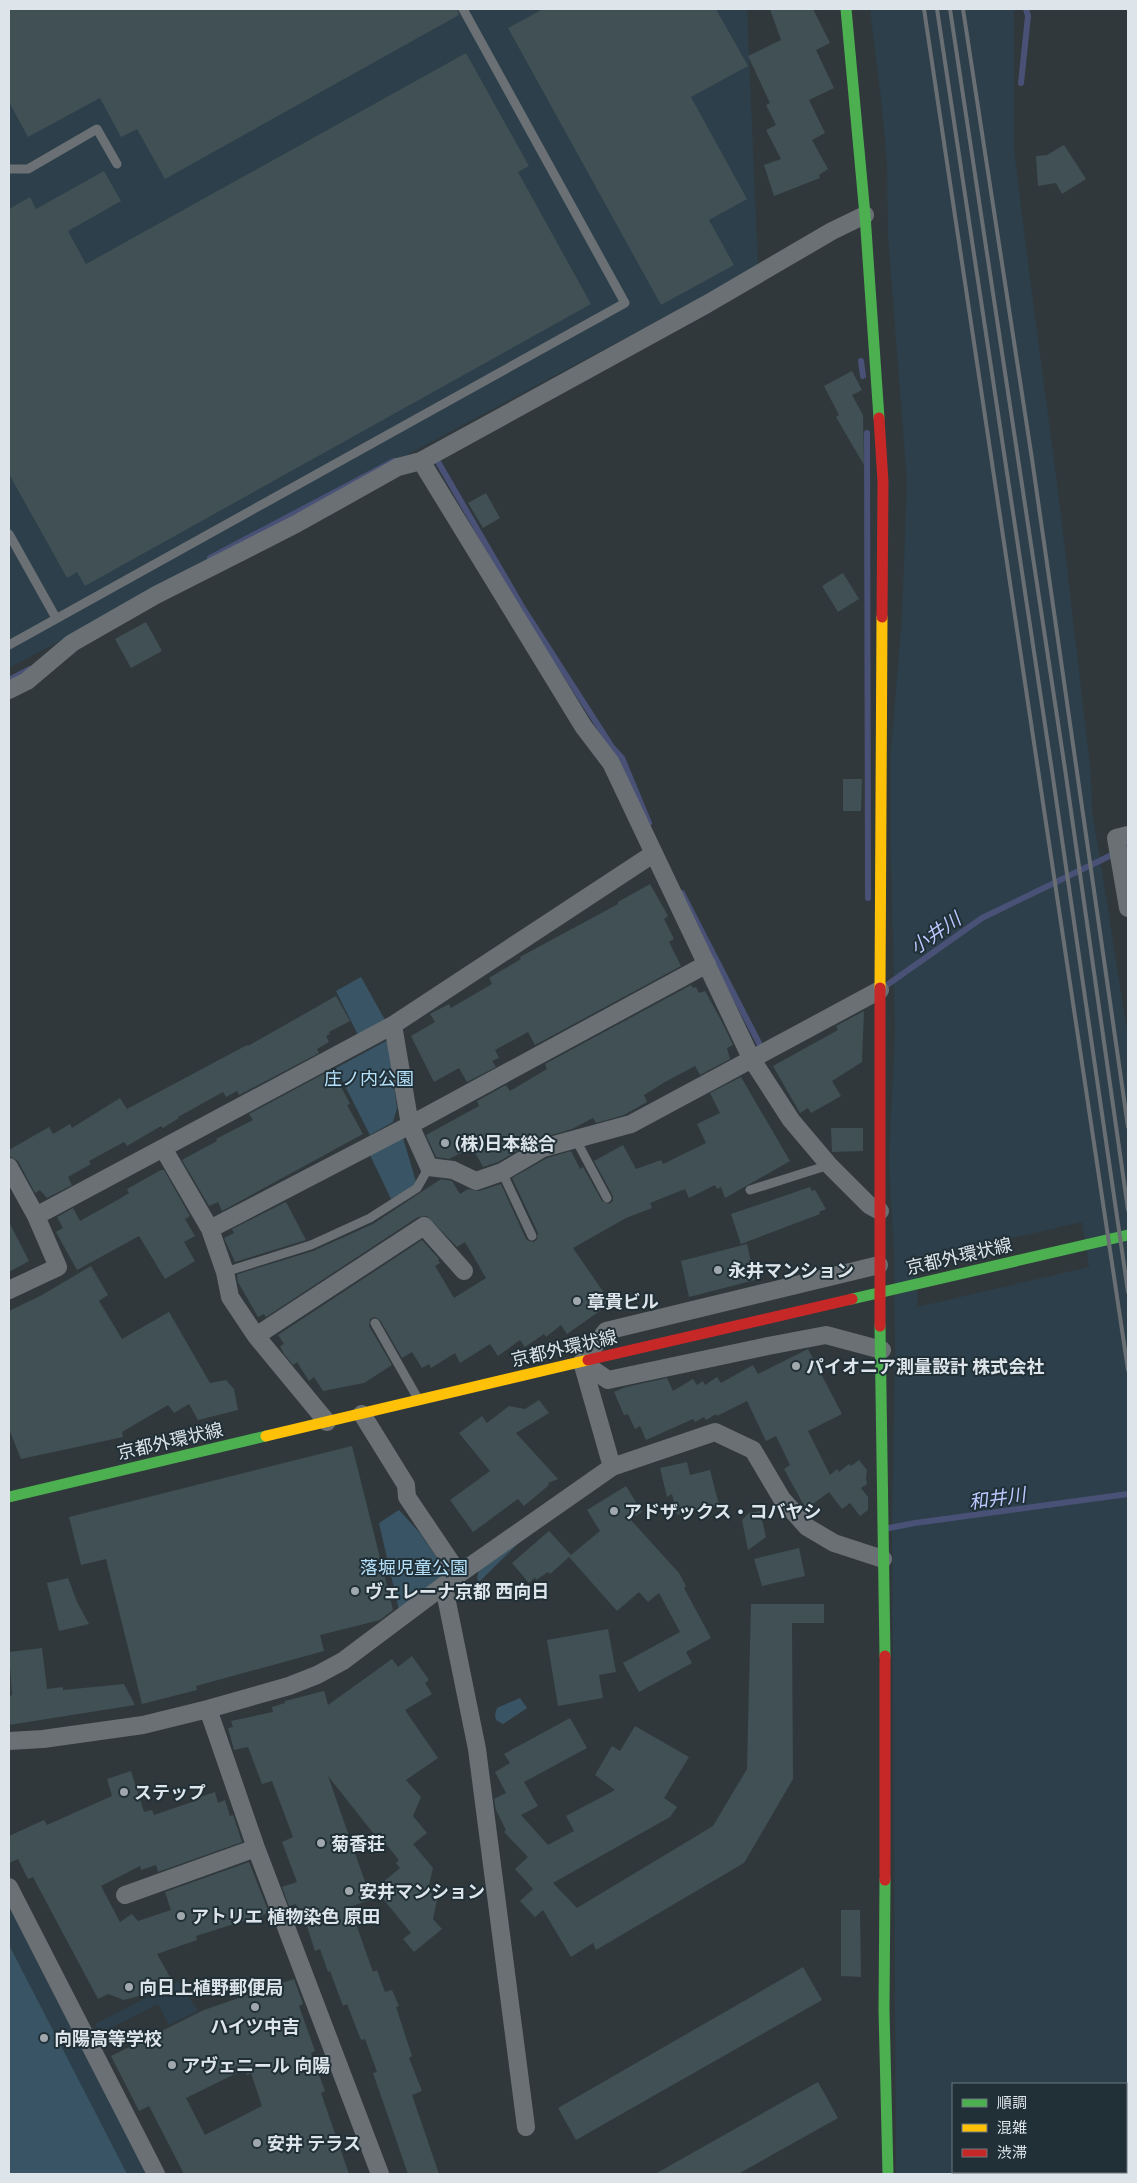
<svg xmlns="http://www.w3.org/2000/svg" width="1137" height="2183" viewBox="0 0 1137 2183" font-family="Raleway,'Noto Sans JP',sans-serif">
	<rect width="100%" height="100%" fill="#30383c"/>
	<path fill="#2c3f4a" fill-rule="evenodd" d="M 9,9 L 747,9 L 758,267 L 9,668 Z
		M 870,9 L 1014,9 L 1014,149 L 1026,248 L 1059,498 L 1091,775 L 1092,809 L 1128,1036 L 1128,2174 L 896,2174 L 892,1525 L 895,1351 L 894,1254 L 889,1162 L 895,1032 L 891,853 L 891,752 L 902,616 L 907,481 L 888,235 L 887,166 L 882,107 ZM 1082,1222 L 1089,1267 L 917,1307 L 918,1260 ZM 953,2084 L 1126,2084 L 1126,2172 L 953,2172 Z
		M 9,1902 L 149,2174 L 9,2174 Z
		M 179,1981 L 198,2011 L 169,2025 L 158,2004 L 105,2031 L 102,2037 L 95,2024 Z"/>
	<path fill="#395565" d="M 361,977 L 385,1020 L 358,1035 L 336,991 Z
		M 388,1040 L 397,1108 L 393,1122 L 370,1135 L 336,1068 Z
		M 403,1138 L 417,1185 L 391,1199 L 370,1155 Z
		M 399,1510 L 419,1532 L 447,1572 L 399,1610 L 379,1523 Z
		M 530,1532 L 479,1582 L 477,1578 L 479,1570 Z
		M 520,1698 L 527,1708 L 503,1724 L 496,1720 L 495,1715 L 497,1708 Z
		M 9,1945 L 127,2174 L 9,2174 Z"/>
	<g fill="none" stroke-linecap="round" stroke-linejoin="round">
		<path stroke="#495176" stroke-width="6" d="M 1021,83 L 1028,16 L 1026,9
			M 861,361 L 863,376
			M 867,433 L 868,898
			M 434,455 L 521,605 L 612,747 L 622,758 L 649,823
			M 210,558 L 394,461
			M 9,680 L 30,669
			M 682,893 L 763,1051
			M 887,985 L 982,918 L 1128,847
			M 889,1528 L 915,1523 L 1128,1494"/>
	</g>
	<path fill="#405054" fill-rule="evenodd" d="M 9,9 L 457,9 L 459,15 L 165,179 L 137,129 L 121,137 L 100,98 L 28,137 L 9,102 Z
		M 543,9 L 716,9 L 748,66 L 691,97 L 747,199 L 709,220 L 734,265 L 661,305 L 508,28 Z
		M 770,9 L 813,9 L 830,43 L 816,50 L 834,88 L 809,100 L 825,133 L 812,140 L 828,169 L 819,175 L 820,178 L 774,196 L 764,165 L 781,159 L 766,130 L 776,125 L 766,105 L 770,103 L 748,56 L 781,40 Z
		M 466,53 L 529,166 L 518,172 L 591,304 L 85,586 L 77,572 L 67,578 L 9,474 L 9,209 L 30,197 L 36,209 L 104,171 L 121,201 L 68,231 L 86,264 Z
		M 1064,145 L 1086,179 L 1062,194 L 1056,183 L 1038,186 L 1036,156 L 1047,155 Z
		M 852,371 L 862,390 L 852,395 L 863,415 L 864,465 L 836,417 L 839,415 L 824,386 Z
		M 486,493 L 500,518 L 483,528 L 468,503 Z
		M 843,573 L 859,599 L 838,612 L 822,586 Z
		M 146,622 L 162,651 L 131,668 L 115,639 Z
		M 843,779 L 862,779 L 861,811 L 843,811 Z
		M 650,884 L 668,916 L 664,919 L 674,939 L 669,942 L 681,966 L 535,1045 L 528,1032 L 495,1050 L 499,1058 L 492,1061 L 496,1067 L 467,1082 L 459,1068 L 434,1082 L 411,1036 L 435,1022 L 430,1014 L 449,1004 L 451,1008 L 492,984 L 489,978 L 521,959 L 520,957 L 618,904 L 618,902 Z
		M 691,985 L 693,988 L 696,987 L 699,993 L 705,991 L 721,1020 L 733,1045 L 727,1048 L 730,1059 L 700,1075 L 695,1066 L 665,1082 L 644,1095 L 647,1102 L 624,1115 L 596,1123 L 593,1118 L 572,1129 L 538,1139 L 498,1162 L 483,1167 L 472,1147 L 449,1159 L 436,1157 L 426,1135 L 479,1106 L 477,1101 L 506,1085 L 510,1091 L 547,1069 L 545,1064 Z
		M 336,996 L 350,1021 L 329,1032 L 330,1034 L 326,1036 L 329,1042 L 317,1049 L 319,1053 L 239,1095 L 237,1091 L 226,1097 L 223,1092 L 178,1117 L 179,1118 L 163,1128 L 161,1126 L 127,1146 L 124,1142 L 89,1161 L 91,1164 L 68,1177 L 72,1185 L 47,1198 L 40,1190 L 35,1193 L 18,1161 L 9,1156 L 9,1150 L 49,1127 L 53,1134 L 70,1124 L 72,1128 L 120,1098 L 127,1109 L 247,1045 L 248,1046 Z
		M 864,1011 L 862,1062 L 832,1081 L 841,1096 L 811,1113 L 808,1108 L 800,1113 L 773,1066 L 838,1030 L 836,1026 Z
		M 329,1071 L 335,1083 L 338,1081 L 350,1104 L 347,1105 L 363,1134 L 222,1211 L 218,1202 L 209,1206 L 182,1160 L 217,1141 L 216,1139 L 253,1120 L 249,1114 Z
		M 741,1077 L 790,1161 L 725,1198 L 721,1187 L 717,1189 L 715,1185 L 689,1198 L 685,1189 L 650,1203 L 652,1208 L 626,1218 L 573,1248 L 611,1303 L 567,1334 L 561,1325 L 546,1337 L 544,1334 L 525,1347 L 520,1340 L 498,1356 L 490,1344 L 460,1363 L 455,1353 L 431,1368 L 429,1364 L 422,1368 L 412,1352 L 402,1358 L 380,1320 L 375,1317 L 370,1319 L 369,1326 L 392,1365 L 364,1383 L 323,1391 L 314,1377 L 309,1381 L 297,1362 L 293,1365 L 284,1354 L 280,1346 L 284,1344 L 278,1335 L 422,1240 L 439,1259 L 438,1260 L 440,1263 L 435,1266 L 454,1298 L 486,1278 L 465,1242 L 457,1247 L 427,1216 L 418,1217 L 266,1317 L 264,1314 L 258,1317 L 238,1282 L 237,1275 L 238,1274 L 313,1251 L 373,1224 L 441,1179 L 452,1181 L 460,1194 L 468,1189 L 479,1191 L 501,1184 L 526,1239 L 529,1241 L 534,1242 L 537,1239 L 538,1233 L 512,1178 L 547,1158 L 571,1151 L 580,1169 L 583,1167 L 602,1201 L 609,1204 L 613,1201 L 613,1196 L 594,1161 L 623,1145 L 636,1169 L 661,1160 L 663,1164 L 706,1143 L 697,1124 L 720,1113 L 710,1093 Z
		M 831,1128 L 863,1128 L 863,1151 L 832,1152 Z
		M 161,1170 L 164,1170 L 190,1216 L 185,1219 L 195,1236 L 184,1242 L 195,1261 L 165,1279 L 139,1236 L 77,1270 L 56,1232 L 63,1228 L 57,1217 L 73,1208 L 80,1221 L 121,1198 L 129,1193 L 127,1189 Z
		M 810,1187 L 812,1191 L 815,1190 L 826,1209 L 819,1212 L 820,1214 L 741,1244 L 731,1214 Z
		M 286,1202 L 306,1240 L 235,1262 L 224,1238 L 234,1233 L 232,1229 Z
		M 9,1222 L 29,1261 L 9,1272 Z
		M 747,1244 L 755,1280 L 689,1297 L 681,1261 Z
		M 91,1266 L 108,1295 L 99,1301 L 122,1339 L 169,1312 L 210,1383 L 226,1380 L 234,1389 L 238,1410 L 198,1420 L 189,1404 L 174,1413 L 168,1405 L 122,1432 L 123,1437 L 21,1459 L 9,1429 L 9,1311 L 42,1295 Z
		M 808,1349 L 842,1414 L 808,1431 L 830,1475 L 837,1469 L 839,1472 L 849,1464 L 851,1466 L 859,1460 L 867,1470 L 866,1478 L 867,1484 L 861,1488 L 868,1497 L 868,1510 L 860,1516 L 850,1503 L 842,1509 L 829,1492 L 806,1509 L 784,1469 L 790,1465 L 776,1436 L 766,1441 L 747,1401 L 717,1416 L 716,1414 L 706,1420 L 704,1417 L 695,1422 L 693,1419 L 646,1440 L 640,1426 L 635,1429 L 628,1414 L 624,1415 L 614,1392 L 626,1387 L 667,1378 L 673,1391 L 693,1379 L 697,1385 L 703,1381 L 705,1385 L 717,1377 L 721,1383 L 753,1365 L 758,1374 Z
		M 539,1400 L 549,1413 L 516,1433 L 558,1479 L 548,1483 L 549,1485 L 524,1506 L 518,1499 L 473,1532 L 450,1500 L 490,1471 L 459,1433 L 482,1416 L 487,1423 L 509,1406 L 525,1409 Z
		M 352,1446 L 393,1610 L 380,1620 L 320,1635 L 324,1651 L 196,1686 L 197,1690 L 142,1704 L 106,1559 L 81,1565 L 69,1517 Z
		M 687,1462 L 690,1475 L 710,1470 L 719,1505 L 677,1515 L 672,1494 L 667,1497 L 660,1468 Z
		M 626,1486 L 642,1512 L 630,1519 L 679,1573 L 686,1586 L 684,1588 L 711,1638 L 686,1652 L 692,1663 L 639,1692 L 623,1663 L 680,1632 L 659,1593 L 648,1602 L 639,1592 L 617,1611 L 569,1557 L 550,1574 L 548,1572 L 536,1580 L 535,1577 L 529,1583 L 512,1563 L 549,1531 L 571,1555 L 600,1531 L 587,1510 Z
		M 760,1511 L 766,1537 L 748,1550 L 742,1520 L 749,1513 Z
		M 799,1548 L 805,1576 L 762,1586 L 754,1559 Z
		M 68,1578 L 77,1602 L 89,1624 L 59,1631 L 47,1583 Z
		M 751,1604 L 824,1604 L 824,1623 L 792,1623 L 793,1779 L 744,1863 L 596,1950 L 593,1943 L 571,1957 L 543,1910 L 535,1917 L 520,1901 L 533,1889 L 515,1869 L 528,1857 L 504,1832 L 506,1830 L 496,1810 L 494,1799 L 506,1793 L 495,1772 L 510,1763 L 504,1754 L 570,1718 L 587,1748 L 524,1782 L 538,1806 L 521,1815 L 548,1845 L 574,1831 L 566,1816 L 615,1790 L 595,1775 L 612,1746 L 620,1751 L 635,1726 L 689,1757 L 664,1798 L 677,1807 L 670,1817 L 553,1883 L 577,1908 L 713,1826 L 747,1769 Z
		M 608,1629 L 616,1672 L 599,1675 L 603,1698 L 558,1706 L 547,1640 Z
		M 42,1648 L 47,1689 L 63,1687 L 63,1690 L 124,1684 L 135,1705 L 9,1725 L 9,1696 L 12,1695 L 9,1652 Z
		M 412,1656 L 429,1680 L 425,1683 L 432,1694 L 405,1710 L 438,1758 L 406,1780 L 421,1797 L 413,1816 L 427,1833 L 413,1844 L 433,1868 L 428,1889 L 437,1900 L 433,1919 L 442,1929 L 414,1952 L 403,1939 L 411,1933 L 375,1889 L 400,1868 L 396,1863 L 399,1860 L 380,1837 L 377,1838 L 328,1776 L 369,1893 L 369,1900 L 350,1907 L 373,1972 L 377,1970 L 385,1992 L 392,1990 L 399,2006 L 396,2007 L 412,2056 L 409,2058 L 422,2091 L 412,2095 L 439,2174 L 408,2174 L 373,2073 L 377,2072 L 365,2039 L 361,2040 L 347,2004 L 343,2006 L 330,1971 L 328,1972 L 320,1949 L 315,1951 L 306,1923 L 303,1924 L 296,1904 L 289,1906 L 282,1887 L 297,1882 L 282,1842 L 293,1837 L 272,1781 L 262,1784 L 248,1747 L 234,1750 L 228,1728 L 233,1727 L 231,1721 L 273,1712 L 272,1707 L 285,1703 L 285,1701 L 324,1691 L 328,1705 L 392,1659 L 398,1667 Z
		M 131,1771 L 144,1812 L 152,1810 L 154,1815 L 195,1801 L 194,1799 L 215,1792 L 218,1803 L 225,1800 L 230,1816 L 233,1815 L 242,1842 L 158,1872 L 156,1865 L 141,1870 L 140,1866 L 101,1886 L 120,1922 L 132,1914 L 138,1921 L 171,1910 L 165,1892 L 249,1862 L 269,1913 L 196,1936 L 197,1940 L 157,1954 L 170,1977 L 139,1996 L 124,2000 L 108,1994 L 98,1999 L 33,1877 L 28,1879 L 18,1859 L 9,1863 L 9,1836 L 44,1820 L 47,1825 L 112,1796 L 107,1779 Z
		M 841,1910 L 860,1910 L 861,1977 L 841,1976 Z
		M 803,1967 L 822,2000 L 576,2140 L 558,2108 Z
		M 294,1979 L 303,2004 L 299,2006 L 315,2051 L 311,2053 L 325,2091 L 321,2093 L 349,2174 L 184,2174 L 149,2106 L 139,2111 L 111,2056 L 204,2010 ZM 245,2069 L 247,2075 L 251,2073 L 262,2106 L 205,2135 L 186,2098 Z
		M 818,2082 L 838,2118 L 738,2174 L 655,2174 Z"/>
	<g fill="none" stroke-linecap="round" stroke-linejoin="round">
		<path stroke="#6a7074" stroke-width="9" d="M 9,169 L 28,169 L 97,129 L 117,164
			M 9,534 L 56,618
			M 9,645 L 625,303 L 463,9
			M 576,1140 L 607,1198
			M 502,1172 L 532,1236
			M 750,1190 L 829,1165
			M 225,1272 L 311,1245 L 370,1218 L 417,1188 L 429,1167
			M 375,1323 L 417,1397"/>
		<path stroke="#6a7074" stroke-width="18" d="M 421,461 L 583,726 L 611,763 L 751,1058 L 791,1120 L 829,1165 L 869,1205 L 880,1211
			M 9,690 L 27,681 L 72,643 L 156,595 L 296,524 L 398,467 L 421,461 L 707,304 L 832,231 L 865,215
			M 1128,835 L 1116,838 L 1128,908
			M 393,1025 L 410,1125 L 429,1167 L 453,1170 L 476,1181 L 502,1172 L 543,1148 L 631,1124 L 880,990
			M 163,1148 L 210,1229 L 225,1272 L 230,1297 L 256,1336 L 327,1422
			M 9,1167 L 36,1216 L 393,1025 L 653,854
			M 210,1229 L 410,1125 L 707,964
			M 9,1290 L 58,1267 L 36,1216
			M 256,1336 L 424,1226 L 464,1271
			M 582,1362 L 606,1331 L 879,1265
			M 582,1362 L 608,1380 L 768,1346 L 826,1335 L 882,1350
			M 582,1362 L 612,1467
			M 362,1414 L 406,1485 L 407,1497 L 459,1574
			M 444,1587 L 477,1749 L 526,2127
			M 208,1709 L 256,1848 L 380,2174
			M 9,1741 L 43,1739 L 143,1725 L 208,1709 L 289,1686 L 317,1675 L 343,1661 L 459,1574 L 612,1467 L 715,1432 L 753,1450 L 782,1499 L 807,1527 L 834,1543 L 883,1559
			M 9,1887 L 156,2174
			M 125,1895 L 256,1848"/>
		<path stroke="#4caf50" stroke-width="11" d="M 846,9 L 865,215 L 879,418
			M 852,1299 L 1128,1235
			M 880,1326 L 885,1656
			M 9,1497 L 266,1436
			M 885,1880 L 884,2010 L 888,2174"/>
		<path stroke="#ffc107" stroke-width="11" d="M 880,988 L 882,617
			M 266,1436 L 588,1360"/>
		<path stroke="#c62828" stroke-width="11" d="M 879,418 L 883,482 L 882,617
			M 880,1326 L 880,988
			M 588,1360 L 852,1299
			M 885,1880 L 885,1656"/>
		<path stroke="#6a6f73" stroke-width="4" d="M 924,9 L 1128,1370
			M 937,9 L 1052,771 L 1128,1292
			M 950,9 L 1065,769 L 1128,1210
			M 963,9 L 1032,459 L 1128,1127"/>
	</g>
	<g fill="#a0a8ae" stroke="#212f37" stroke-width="2">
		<circle cx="445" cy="1143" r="5"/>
		<circle cx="718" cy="1270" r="5"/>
		<circle cx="577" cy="1301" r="5"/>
		<circle cx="796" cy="1366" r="5"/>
		<circle cx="614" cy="1511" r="5"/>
		<circle cx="355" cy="1591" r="5"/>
		<circle cx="124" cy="1792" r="5"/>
		<circle cx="321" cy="1843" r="5"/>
		<circle cx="349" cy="1891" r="5"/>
		<circle cx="181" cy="1916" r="5"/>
		<circle cx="129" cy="1987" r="5"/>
		<circle cx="255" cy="2007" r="5"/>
		<circle cx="44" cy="2038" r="5"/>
		<circle cx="172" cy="2065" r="5"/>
		<circle cx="257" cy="2143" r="5"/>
	</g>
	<g text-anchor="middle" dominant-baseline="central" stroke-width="4" stroke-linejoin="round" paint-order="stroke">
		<g font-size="18" fill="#b5e1fa" stroke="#212f37">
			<text x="369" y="1078">庄ノ内公園</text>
			<text x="414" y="1567">落堀児童公園</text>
		</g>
		<g font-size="18" font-weight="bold" fill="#dde5eb" stroke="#212f37" text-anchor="start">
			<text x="455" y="1143">(株)日本総合</text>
			<text x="728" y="1270">永井マンション</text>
			<text x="587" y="1301">章貴ビル</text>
			<text x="806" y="1366">パイオニア測量設計 株式会社</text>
			<text x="624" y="1511">アドザックス・コバヤシ</text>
			<text x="365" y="1591">ヴェレーナ京都 西向日</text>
			<text x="134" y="1792">ステップ</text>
			<text x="331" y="1843">菊香荘</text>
			<text x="359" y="1891">安井マンション</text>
			<text x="191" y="1916">アトリエ 植物染色 原田</text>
			<text x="139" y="1987">向日上植野郵便局</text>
			<text x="255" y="2026" text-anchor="middle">ハイツ中吉</text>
			<text x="54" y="2038">向陽高等学校</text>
			<text x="182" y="2065">アヴェニール 向陽</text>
			<text x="267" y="2143">安井 テラス</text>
		</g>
		<g font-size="18" fill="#dde5eb" stroke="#212f37">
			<text transform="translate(959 1256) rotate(-13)">京都外環状線</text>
			<text transform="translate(564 1348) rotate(-13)">京都外環状線</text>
			<text transform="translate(170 1441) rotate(-13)">京都外環状線</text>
		</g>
		<g font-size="19" font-style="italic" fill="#bcc9ff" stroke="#212f37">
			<text transform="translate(935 933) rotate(-35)">小井川</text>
			<text transform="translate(997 1498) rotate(-8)">和井川</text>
		</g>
	</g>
	<rect width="1137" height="2183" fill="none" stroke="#dde5eb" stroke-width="20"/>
	<rect x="952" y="2083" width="175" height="90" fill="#212f37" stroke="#6c787f"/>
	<rect x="962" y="2099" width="25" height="8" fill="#4caf50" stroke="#6c787f"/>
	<text x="997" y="2108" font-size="15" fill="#dde5eb">順調</text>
	<rect x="962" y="2124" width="25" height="8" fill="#ffc107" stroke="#6c787f"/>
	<text x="997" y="2133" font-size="15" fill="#dde5eb">混雑</text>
	<rect x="962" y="2149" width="25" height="8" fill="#c62828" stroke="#6c787f"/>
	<text x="997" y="2158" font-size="15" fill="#dde5eb">渋滞</text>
</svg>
